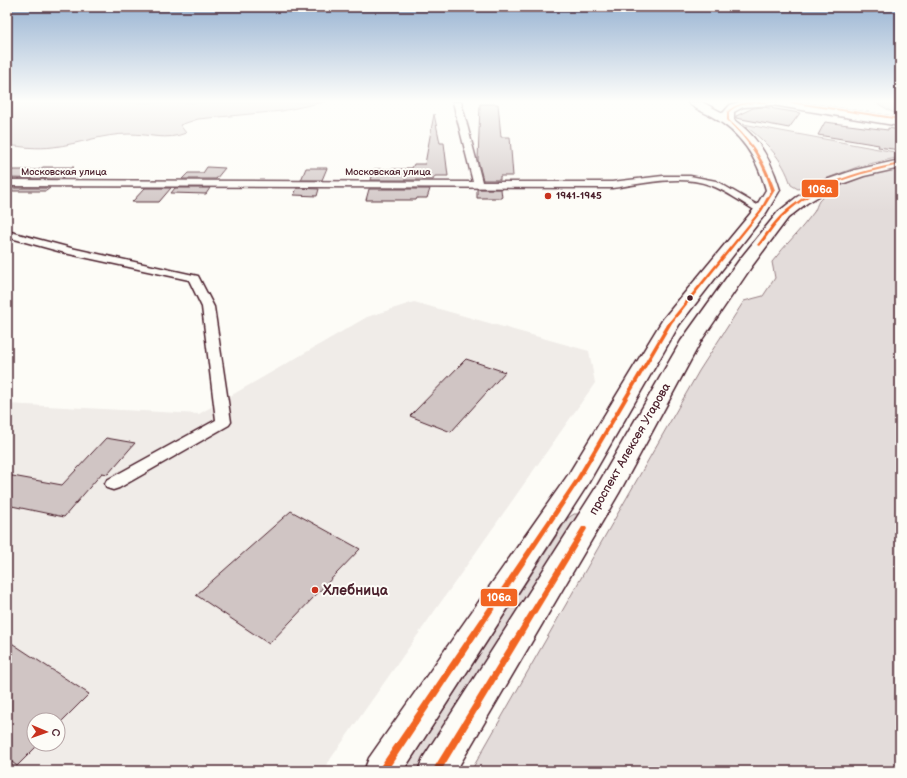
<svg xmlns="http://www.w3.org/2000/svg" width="907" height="778" viewBox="0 0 907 778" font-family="'Balsamiq Sans',sans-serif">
	<rect width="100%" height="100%" fill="#fdfcf7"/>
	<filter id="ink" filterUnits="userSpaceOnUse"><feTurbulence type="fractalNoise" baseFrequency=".025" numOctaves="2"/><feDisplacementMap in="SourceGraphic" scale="8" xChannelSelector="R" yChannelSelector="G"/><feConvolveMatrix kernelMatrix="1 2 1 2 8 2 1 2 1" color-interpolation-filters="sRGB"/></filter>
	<g filter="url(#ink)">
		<path fill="#f0ece8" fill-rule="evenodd" d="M 414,302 L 589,351 L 595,383 L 322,771 L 7,771 L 7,404 L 199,414 L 367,317 ZM 34,720 L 58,720 L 58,744 L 34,744 Z"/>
		<path fill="#e3dcda" stroke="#967e82" d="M 7,102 L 324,102 L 282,111 L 198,119 L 180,125 L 186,133 C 166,141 150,134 129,134 C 102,134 79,144 53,147 C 38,149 22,147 7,145 Z
			M 875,102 L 900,102 L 900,114 L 892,112 Z
			M 743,124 L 900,153 L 900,157 L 860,166 L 798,189 L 791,185 C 783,158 765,141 743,124 Z
			M 900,166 L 900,771 L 471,771 L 699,371 L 744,301 L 763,296 L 775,278 L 772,262 C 785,245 801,230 814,212 C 816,209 817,204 819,201 C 834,184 878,171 900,166 Z
			M 574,514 L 578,514 L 577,523 L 420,771 L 404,771 L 568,518 Z"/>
		<path fill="#d0c5c4" stroke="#4a1f2b" d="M 480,104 L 498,104 L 501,137 L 510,137 L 513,176 L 500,176 L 500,180 L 483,180 L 478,160 Z
			M 763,107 L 800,113 L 789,128 L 736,118 L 736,116 L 753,108 Z
			M 434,114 L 440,143 L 444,143 L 448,176 L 435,176 L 433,180 L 371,180 L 374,169 L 406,169 L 406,168 L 412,168 L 414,164 L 425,164 Z
			M 825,122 L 888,130 L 888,128 L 900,130 L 900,150 L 878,147 L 879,145 L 818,135 Z
			M 43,167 L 74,167 L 61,179 L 7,178 L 7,170 L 38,170 Z
			M 207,167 L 225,168 L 216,179 L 182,179 L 188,173 L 203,173 Z
			M 306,168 L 327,168 L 322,180 L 301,180 Z
			M 7,188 L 50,188 L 46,191 L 7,191 Z
			M 145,188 L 171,188 L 159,202 L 132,202 Z
			M 175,188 L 210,188 L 206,194 L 171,193 Z
			M 297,188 L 319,189 L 317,196 L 294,195 Z
			M 369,189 L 430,189 L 427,198 L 417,198 L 416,200 L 366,200 Z
			M 477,189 L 501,189 L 502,198 L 477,198 Z
			M 466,359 L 505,372 L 451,432 L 410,416 Z
			M 106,438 L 135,443 L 108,474 L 102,473 L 64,517 L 7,505 L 7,475 L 62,485 Z
			M 291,511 L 360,549 L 269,644 L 196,595 Z
			M 7,640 L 89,694 L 58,725 L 58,720 L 34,720 L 34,744 L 39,744 L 17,766 L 7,758 Z"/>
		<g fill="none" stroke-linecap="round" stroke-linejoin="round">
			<defs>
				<path id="street" d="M 453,102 L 461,102 L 482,182 L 612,182 L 663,176 L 690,176 L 716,181 L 766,210 L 761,213 L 758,212 C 742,203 727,191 710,185 C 680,174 642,184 612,188 L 7,186 L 7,180 L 473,182 Z
					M 7,231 L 71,248 L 198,276 L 214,307 L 231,422 L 229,425 L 119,488 L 113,490 L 107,488 L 105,484 L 107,480 L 216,420 L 202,307 L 189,280 L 69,254 L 7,237 Z"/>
				<path id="primary" d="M 688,102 L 702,102 L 723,113 L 730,105 L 739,102 L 795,102 L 900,118 L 900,126 L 772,105 L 743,107 L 734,112 L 734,120 C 759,137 772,162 780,190 L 766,213 L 679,325 L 586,487 L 403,771 L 364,771 L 369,758 L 568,475 L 663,319 L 755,208 L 766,190 C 757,157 741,133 711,116 C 704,112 692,108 688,102 Z
					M 900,160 L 900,168 L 864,176 L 836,186 L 807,203 L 788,218 L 752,266 L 701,341 L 619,493 L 456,771 L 418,771 L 423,758 L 597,486 L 681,341 L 740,259 L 778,212 L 797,197 L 826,180 L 855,170 Z"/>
			</defs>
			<use href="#street" stroke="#4a1f2b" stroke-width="3"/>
			<use href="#primary" stroke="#4a1f2b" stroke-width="3"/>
			<use href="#street" fill="#fdfcf7" fill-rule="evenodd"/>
			<use href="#primary" fill="#fdfcf7" fill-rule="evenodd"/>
			<defs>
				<path id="bus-1" d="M 747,102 L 770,102 L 769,103 C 755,103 740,102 729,112 L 729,120 C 752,141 765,161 775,190 L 762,211 L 672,323 L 579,482 L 387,771 L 378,771 L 379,768 L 575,480 L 668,323 L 760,210 L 771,190 C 765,170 756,152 742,136 C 737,130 732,125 727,120 L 727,112 C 733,106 739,104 747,102 Z
					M 789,102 L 794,102 L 900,118 L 900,120 L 790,103 Z
					M 900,163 L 900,165 C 857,174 815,185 783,217 C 774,225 768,236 760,246 L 759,246 L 757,245 C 765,235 771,225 780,216 C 813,184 856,172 900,163 Z
					M 582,527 L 586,527 L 587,529 L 441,771 L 432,771 Z"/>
			</defs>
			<use href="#bus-1" stroke="#fdfcf7" stroke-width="3"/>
			<use href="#bus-1" fill="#f26522" fill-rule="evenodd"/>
		</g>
	</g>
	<linearGradient id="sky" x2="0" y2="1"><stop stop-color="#98b3d2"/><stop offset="0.48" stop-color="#fefefb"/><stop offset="1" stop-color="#fefefb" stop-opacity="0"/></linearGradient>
	<rect width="907" height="211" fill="url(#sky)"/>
	<g fill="#c8321e" stroke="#fdfcf7" stroke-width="1.5">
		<circle cx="548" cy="196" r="4"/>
		<circle cx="315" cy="590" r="4"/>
	</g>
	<circle fill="#4a1f2b" stroke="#fdfcf7" stroke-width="1.5" cx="690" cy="298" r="3.5"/>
	<g text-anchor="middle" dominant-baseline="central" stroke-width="4" stroke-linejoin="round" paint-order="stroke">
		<g font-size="10" fill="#4a1f2b" stroke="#fdfcf7">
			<text x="64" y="172">Московская улица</text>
			<text x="388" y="172">Московская улица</text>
		</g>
		<g font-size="10" font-weight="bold" fill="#4a1f2b" stroke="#fdfcf7" text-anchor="start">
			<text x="556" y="196">1941-1945</text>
		</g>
		<g font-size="12" fill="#4a1f2b" stroke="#fdfcf7">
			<text transform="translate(630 449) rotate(-60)">проспект Алексея Угарова</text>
		</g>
		<g font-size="14" font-weight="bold" fill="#4a1f2b" stroke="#fdfcf7" text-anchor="start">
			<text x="323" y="590">Хлебница</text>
		</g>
	</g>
	<g stroke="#fdfcf7" stroke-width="1.5">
		<rect x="801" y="179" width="38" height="19" rx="4" fill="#f26522"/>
		<rect x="480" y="588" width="38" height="19" rx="4" fill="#f26522"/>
	</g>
	<g font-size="11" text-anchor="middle" font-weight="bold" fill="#fff">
		<text x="820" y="193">106а</text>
		<text x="499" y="601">106а</text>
	</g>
	<rect width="907" height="778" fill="none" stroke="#fdfcf7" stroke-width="24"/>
	<rect x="12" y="12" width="883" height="754" fill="none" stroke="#4a1f2b" stroke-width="1.5" filter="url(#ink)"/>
	<g transform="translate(46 732) rotate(92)"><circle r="19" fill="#fdfcf7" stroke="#b5a4a5"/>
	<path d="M0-3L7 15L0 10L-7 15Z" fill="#c8321e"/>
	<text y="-6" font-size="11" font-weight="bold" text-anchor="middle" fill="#4a1f2b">С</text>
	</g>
</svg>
